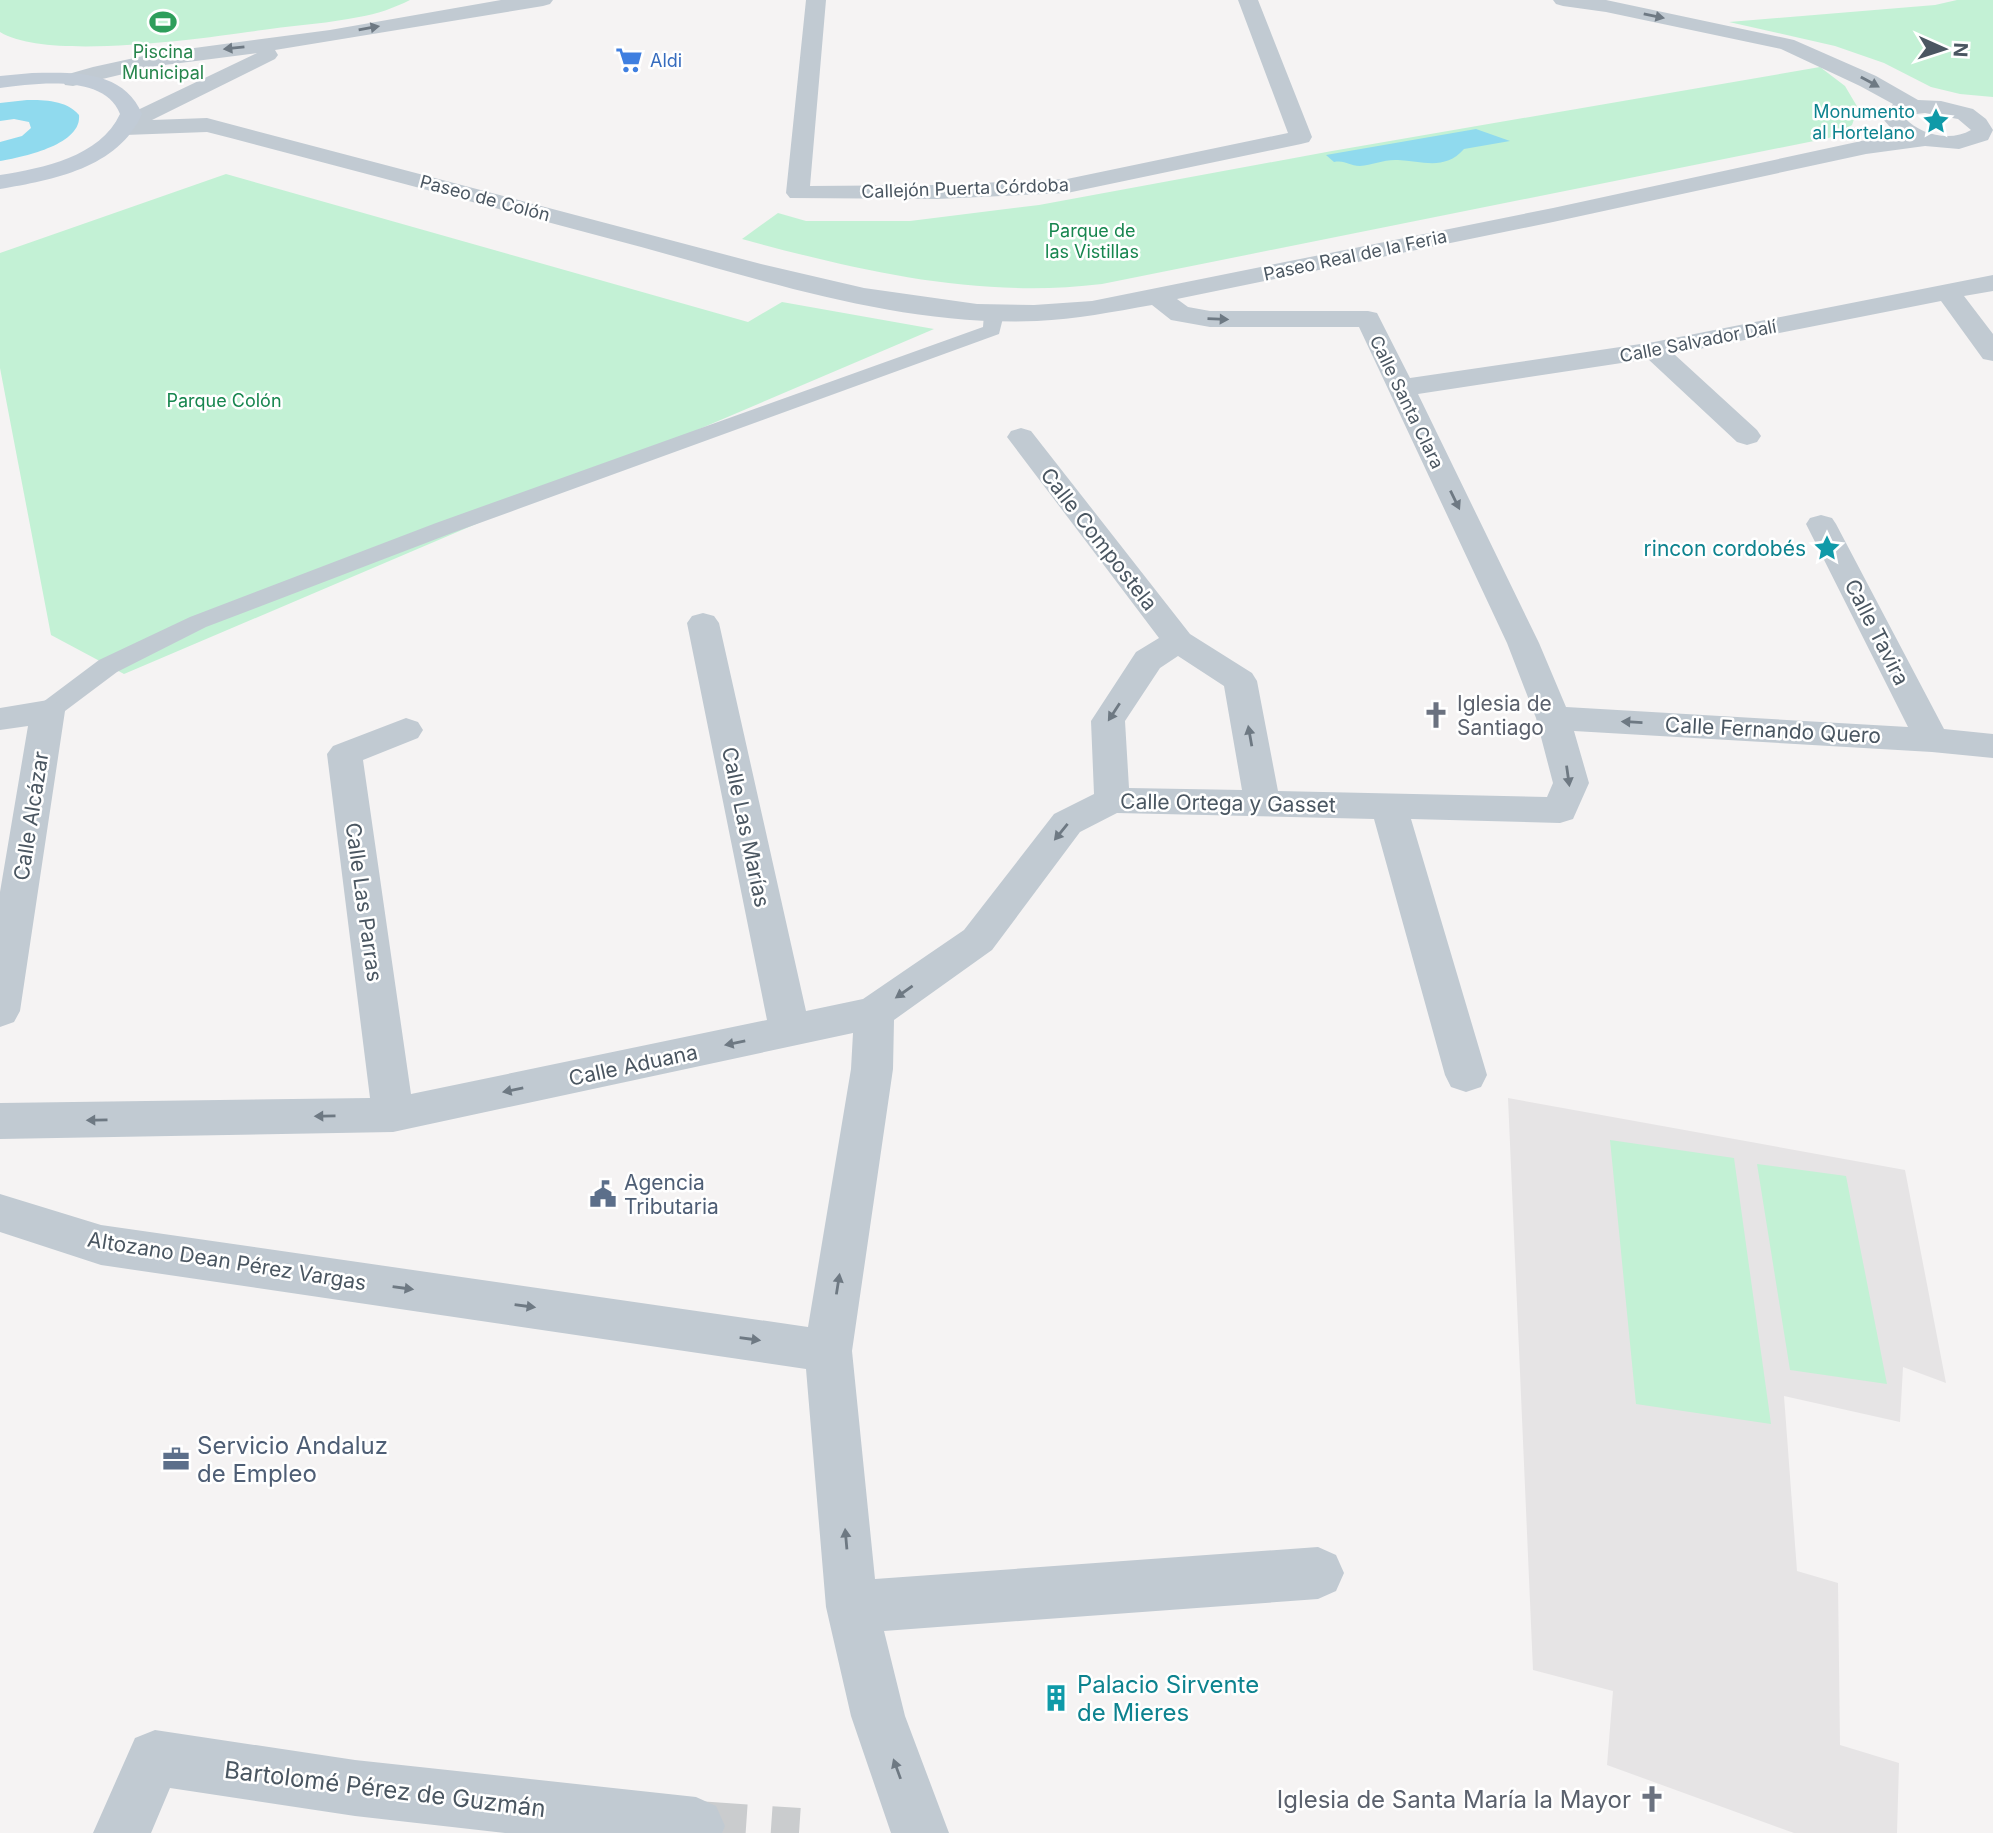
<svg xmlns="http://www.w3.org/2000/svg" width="1993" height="1833" viewBox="0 0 1993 1833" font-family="Inter,sans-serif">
	<rect width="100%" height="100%" fill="#f5f3f3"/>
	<path fill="#e6e4e5" d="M 1508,1098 L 1905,1170 L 1946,1383 L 1903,1367 L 1900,1422 L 1784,1396 L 1797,1571 L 1838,1583 L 1840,1745 L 1899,1763 L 1897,1833 L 1794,1833 L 1607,1765 L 1613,1691 L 1533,1670 Z"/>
	<path fill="#c3f1d5" d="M 0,0 L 410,0 C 394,8 377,14 359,17 C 330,23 299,25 270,29 C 211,37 49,62 0,32 Z
		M 1957,0 L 1993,0 L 1993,97 L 1960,94 L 1931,87 L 1884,63 L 1835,46 L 1729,22 L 1935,5 Z
		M 1820,67 L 1845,86 L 1858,108 L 1852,125 L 1829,138 L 1102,284 C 978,299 860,271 742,239 L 778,213 L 806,221 L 910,221 L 1039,205 L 1332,151 Z
		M 226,174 L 748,322 L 782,302 L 934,329 L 124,674 L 51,635 L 0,368 L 0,253 Z
		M 1610,1140 L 1734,1158 L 1771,1424 L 1636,1404 Z
		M 1757,1164 L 1846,1176 L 1887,1384 L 1790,1370 Z"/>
	<path fill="#90daee" d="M 27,100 C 45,100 66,100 79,115 C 82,145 22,157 0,161 L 0,142 L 22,136 L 31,128 L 29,122 L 14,119 L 0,121 L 0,103 Z
		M 1476,129 L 1510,141 L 1464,149 C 1445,171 1422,161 1398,160 C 1385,159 1372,165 1360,166 C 1349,166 1346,160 1334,162 L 1326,155 Z"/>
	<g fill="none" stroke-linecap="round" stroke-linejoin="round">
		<path stroke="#caccce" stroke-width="50" stroke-dasharray="50 25" stroke-linecap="butt" d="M 696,1826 L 799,1833"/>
		<path fill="#c1cad2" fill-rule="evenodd" d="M 994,308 L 1004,314 L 999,334 L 452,533 L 206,627 L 117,672 L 57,717 L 48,719 L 39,717 L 36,711 L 39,705 L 99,660 L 190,617 L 436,523 L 983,327 L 984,314 Z"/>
		<path fill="#c1cad2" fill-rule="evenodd" d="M 501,0 L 553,0 L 550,4 L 543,6 L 275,50 L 278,55 L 275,59 L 152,120 L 207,118 L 761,264 L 864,288 L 977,304 L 1034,305 L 1092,301 L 1553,208 L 1866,140 L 1898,136 L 1882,118 L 1893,104 L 1860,86 L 1781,49 L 1606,12 L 1563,6 L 1556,4 L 1553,0 L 1606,0 L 1794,40 L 1876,76 L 1918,100 L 1941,101 L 1973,109 L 1986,119 L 1993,130 L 1988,140 L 1959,149 L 1925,146 L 1866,154 L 1553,222 L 1177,299 L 1188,307 L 1210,311 L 1368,311 L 1377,313 L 1410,378 L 1654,342 L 1993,275 L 1993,291 L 1964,296 L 1993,334 L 1993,361 L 1983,359 L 1941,301 L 1674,354 L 1757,430 L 1761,436 L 1757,442 L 1747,445 L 1737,442 L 1648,359 L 1418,394 L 1539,643 L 1566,707 L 1908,727 L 1806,524 L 1810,518 L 1821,515 L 1832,518 L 1836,524 L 1944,729 L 1993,734 L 1993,758 L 1932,752 L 1574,731 L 1589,783 L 1573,819 L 1560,823 L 1411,819 L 1487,1075 L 1481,1087 L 1466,1092 L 1451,1087 L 1445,1075 L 1374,819 L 1117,813 L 1080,832 L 992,950 L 894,1020 L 893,1069 L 852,1351 L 875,1579 L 1318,1547 L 1336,1555 L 1344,1573 L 1336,1591 L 1318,1599 L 884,1631 L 905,1716 L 949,1833 L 891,1833 L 851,1716 L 826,1607 L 806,1369 L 101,1265 L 0,1232 L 0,1194 L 101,1225 L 808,1327 L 851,1069 L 853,1033 L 393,1132 L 0,1139 L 0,1103 L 370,1098 L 327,754 L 333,746 L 406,718 L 418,722 L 423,730 L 418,738 L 363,760 L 411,1094 L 767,1020 L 687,623 L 692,616 L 703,613 L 714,616 L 719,623 L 806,1011 L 863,999 L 964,930 L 1054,814 L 1094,794 L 1091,721 L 1136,652 L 1159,638 L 1007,437 L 1011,431 L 1021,428 L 1031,431 L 1190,634 L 1252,673 L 1257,681 L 1278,791 L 1547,797 L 1553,783 L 1536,718 L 1507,643 L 1359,327 L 1210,327 L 1171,320 L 1152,305 C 1113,312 1076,319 1037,321 C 892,327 749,275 611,239 C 476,203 342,167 207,132 L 125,135 L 117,133 L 114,128 L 121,118 L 257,53 L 157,66 L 73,86 L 65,85 L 62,80 L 65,75 L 93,67 L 157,53 L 330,30 ZM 1925,113 L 1958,119 L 1971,130 C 1951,142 1920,135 1905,118 L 1908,115 ZM 1178,656 L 1224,686 L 1242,790 L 1129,788 L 1125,721 L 1160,668 Z
			M 806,0 L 826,0 L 810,186 L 937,185 L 1067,179 L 1288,133 L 1238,0 L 1258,0 L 1312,137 L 1309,142 L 1301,144 L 1067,193 L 937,199 L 790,198 L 786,193 Z
			M 48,700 L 60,703 L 65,711 L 20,1011 L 14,1022 L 0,1027 L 0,892 L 28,726 L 0,730 L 0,708 Z
			M 155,1730 L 355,1760 L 696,1797 L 716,1806 L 725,1826 L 722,1833 L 505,1833 L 355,1816 L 170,1788 L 151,1833 L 93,1833 L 135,1738 Z"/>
		<path fill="#c1cbd6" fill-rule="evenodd" d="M 32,73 C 74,72 124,70 142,114 C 118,168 53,180 0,189 L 0,175 C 43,168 100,157 120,114 C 104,73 35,84 0,88 L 0,76 Z"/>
	</g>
	<defs><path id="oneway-solid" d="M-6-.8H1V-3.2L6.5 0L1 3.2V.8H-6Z" transform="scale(1.75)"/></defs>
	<g fill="#6e7983">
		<use href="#oneway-solid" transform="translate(1654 16) rotate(12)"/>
		<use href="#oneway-solid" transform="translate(369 28) rotate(-10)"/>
		<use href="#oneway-solid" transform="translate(234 48) rotate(174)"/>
		<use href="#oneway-solid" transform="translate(1870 82) rotate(29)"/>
		<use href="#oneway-solid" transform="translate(1218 319) rotate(2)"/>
		<use href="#oneway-solid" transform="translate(1455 500) rotate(64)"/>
		<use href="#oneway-solid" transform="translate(1114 712) rotate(123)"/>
		<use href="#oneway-solid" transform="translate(1632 722) rotate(-177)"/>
		<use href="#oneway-solid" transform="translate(1250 736) rotate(-100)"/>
		<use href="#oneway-solid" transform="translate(1568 776) rotate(82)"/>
		<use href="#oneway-solid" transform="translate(1061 832) rotate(129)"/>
		<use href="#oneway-solid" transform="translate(904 992) rotate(145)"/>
		<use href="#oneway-solid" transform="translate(735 1043) rotate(168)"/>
		<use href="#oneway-solid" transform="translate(513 1090) rotate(168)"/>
		<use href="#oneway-solid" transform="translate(325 1116) rotate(179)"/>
		<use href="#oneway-solid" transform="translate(97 1120) rotate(179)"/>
		<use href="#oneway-solid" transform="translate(838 1284) rotate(-81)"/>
		<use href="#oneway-solid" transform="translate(403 1288) rotate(8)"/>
		<use href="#oneway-solid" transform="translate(525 1306) rotate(8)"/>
		<use href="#oneway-solid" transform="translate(750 1339) rotate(8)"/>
		<use href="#oneway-solid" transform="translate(846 1539) rotate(-95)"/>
		<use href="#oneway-solid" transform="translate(897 1769) rotate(-110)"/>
	</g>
	<defs>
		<symbol id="stadium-bare" viewBox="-9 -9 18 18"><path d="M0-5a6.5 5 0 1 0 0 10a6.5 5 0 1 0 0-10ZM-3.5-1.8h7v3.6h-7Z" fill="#2e9e5b" stroke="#fff" stroke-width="2.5" paint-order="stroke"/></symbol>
		<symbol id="supermarket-bare" viewBox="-9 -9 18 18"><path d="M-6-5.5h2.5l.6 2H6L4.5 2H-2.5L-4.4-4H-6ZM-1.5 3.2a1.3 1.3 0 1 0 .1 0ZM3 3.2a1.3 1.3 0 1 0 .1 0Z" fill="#3f7fe0" stroke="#fff" stroke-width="2.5" paint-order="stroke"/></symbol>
		<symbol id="sight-bare" viewBox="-9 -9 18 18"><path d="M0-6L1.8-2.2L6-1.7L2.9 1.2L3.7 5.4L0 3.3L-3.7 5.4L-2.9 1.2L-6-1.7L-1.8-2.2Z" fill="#0f9aa8" stroke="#fff" stroke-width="2.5" paint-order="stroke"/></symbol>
		<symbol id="church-bare" viewBox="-9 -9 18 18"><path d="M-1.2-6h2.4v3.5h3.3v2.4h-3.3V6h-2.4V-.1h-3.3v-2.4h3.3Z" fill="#6b7280" stroke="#fff" stroke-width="2.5" paint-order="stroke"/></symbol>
		<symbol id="civic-bare" viewBox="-9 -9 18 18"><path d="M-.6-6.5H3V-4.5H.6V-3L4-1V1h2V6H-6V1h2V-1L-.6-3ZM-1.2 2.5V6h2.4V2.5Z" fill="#5c6f8a" stroke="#fff" stroke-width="2.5" paint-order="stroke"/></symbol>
		<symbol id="office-bare" viewBox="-9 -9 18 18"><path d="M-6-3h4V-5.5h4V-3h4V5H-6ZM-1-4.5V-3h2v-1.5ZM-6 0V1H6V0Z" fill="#5c6f8a" stroke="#fff" stroke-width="2.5" paint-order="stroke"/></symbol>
		<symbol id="building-bare" viewBox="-9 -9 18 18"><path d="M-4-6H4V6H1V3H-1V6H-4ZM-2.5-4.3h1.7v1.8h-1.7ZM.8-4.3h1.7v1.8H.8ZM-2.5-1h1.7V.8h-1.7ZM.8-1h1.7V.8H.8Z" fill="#0f9aa8" stroke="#fff" stroke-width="2.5" paint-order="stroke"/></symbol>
	</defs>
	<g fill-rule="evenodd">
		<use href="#stadium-bare" x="144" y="3" width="38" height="38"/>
		<use href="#supermarket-bare" x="610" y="41" width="38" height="38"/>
		<use href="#sight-bare" x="1917" y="102" width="38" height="38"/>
		<use href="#sight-bare" x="1808" y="529" width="38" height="38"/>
		<use href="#church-bare" x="1417" y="696" width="38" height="38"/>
		<use href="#civic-bare" x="584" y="1175" width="38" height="38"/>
		<use href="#office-bare" x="157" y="1440" width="38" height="38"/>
		<use href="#building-bare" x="1037" y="1679" width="38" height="38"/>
		<use href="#church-bare" x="1633" y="1780" width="38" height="38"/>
	</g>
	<g text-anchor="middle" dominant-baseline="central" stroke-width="5" stroke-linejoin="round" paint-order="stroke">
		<g font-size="18" fill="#27864d" stroke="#fff">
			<text x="163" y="51">Piscina<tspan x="163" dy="21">Municipal</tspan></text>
		</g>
		<g font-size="18" fill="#366cbe" stroke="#fff" text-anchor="start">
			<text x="650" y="60">Aldi</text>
		</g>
		<g font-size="18" fill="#0d838f" stroke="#fff" text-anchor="end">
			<text x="1915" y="111">Monumento<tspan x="1915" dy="21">al Hortelano</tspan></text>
		</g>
		<g font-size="18" fill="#4a5661" stroke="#fff">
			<text transform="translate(965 188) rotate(-2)">Callejón Puerta Córdoba</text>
			<text transform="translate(485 198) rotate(15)">Paseo de Colón</text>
			<text transform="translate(1355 255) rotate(-12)">Paseo Real de la Feria</text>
			<text transform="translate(1698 341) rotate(-11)">Calle Salvador Dalí</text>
			<text transform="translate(1407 402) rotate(64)">Calle Santa Clara</text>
		</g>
		<g font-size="18" fill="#17864f" stroke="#fff">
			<text x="1092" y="230">Parque de<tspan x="1092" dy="21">las Vistillas</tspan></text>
			<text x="224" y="400">Parque Colón</text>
		</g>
		<g font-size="21" fill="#4a5661" stroke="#fff">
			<text transform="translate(1099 539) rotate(52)">Calle Compostela</text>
			<text transform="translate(1877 632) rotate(63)">Calle Tavira</text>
			<text transform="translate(1773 730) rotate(3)">Calle Fernando Quero</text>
			<text transform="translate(1228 803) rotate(1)">Calle Ortega y Gasset</text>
			<text transform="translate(31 816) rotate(-81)">Calle Alcázar</text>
			<text transform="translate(746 827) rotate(78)">Calle Las Marías</text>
			<text transform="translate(364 902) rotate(82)">Calle Las Parras</text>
			<text transform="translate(633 1065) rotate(-12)">Calle Aduana</text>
			<text transform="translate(227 1261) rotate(9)">Altozano Dean Pérez Vargas</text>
		</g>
		<g font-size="21" fill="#0d838f" stroke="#fff" text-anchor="end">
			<text x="1806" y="548">rincon cordobés</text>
		</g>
		<g font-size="21" fill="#5b616d" stroke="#fff" text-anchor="start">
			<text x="1457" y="703">Iglesia de<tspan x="1457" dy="24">Santiago</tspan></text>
		</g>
		<g font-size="21" fill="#4e5e75" stroke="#fff" text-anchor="start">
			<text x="624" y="1182">Agencia<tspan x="624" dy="24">Tributaria</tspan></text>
		</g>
		<g font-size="24" fill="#4e5e75" stroke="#fff" text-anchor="start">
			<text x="197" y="1445">Servicio Andaluz<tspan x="197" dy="28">de Empleo</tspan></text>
		</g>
		<g font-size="24" fill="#0d838f" stroke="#fff" text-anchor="start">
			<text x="1077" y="1684">Palacio Sirvente<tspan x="1077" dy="28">de Mieres</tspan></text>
		</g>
		<g font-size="24" fill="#4a5661" stroke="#fff">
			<text transform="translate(385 1789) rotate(7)">Bartolomé Pérez de Guzmán</text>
		</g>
		<g font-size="24" fill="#5b616d" stroke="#fff" text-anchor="end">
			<text x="1631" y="1799">Iglesia de Santa María la Mayor</text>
		</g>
	</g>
	<g transform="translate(1944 49) rotate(93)" stroke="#ffffff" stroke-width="5" paint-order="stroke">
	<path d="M0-5L12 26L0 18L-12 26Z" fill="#4a5661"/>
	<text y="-10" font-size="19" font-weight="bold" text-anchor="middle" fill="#4a5661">N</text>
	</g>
</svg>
